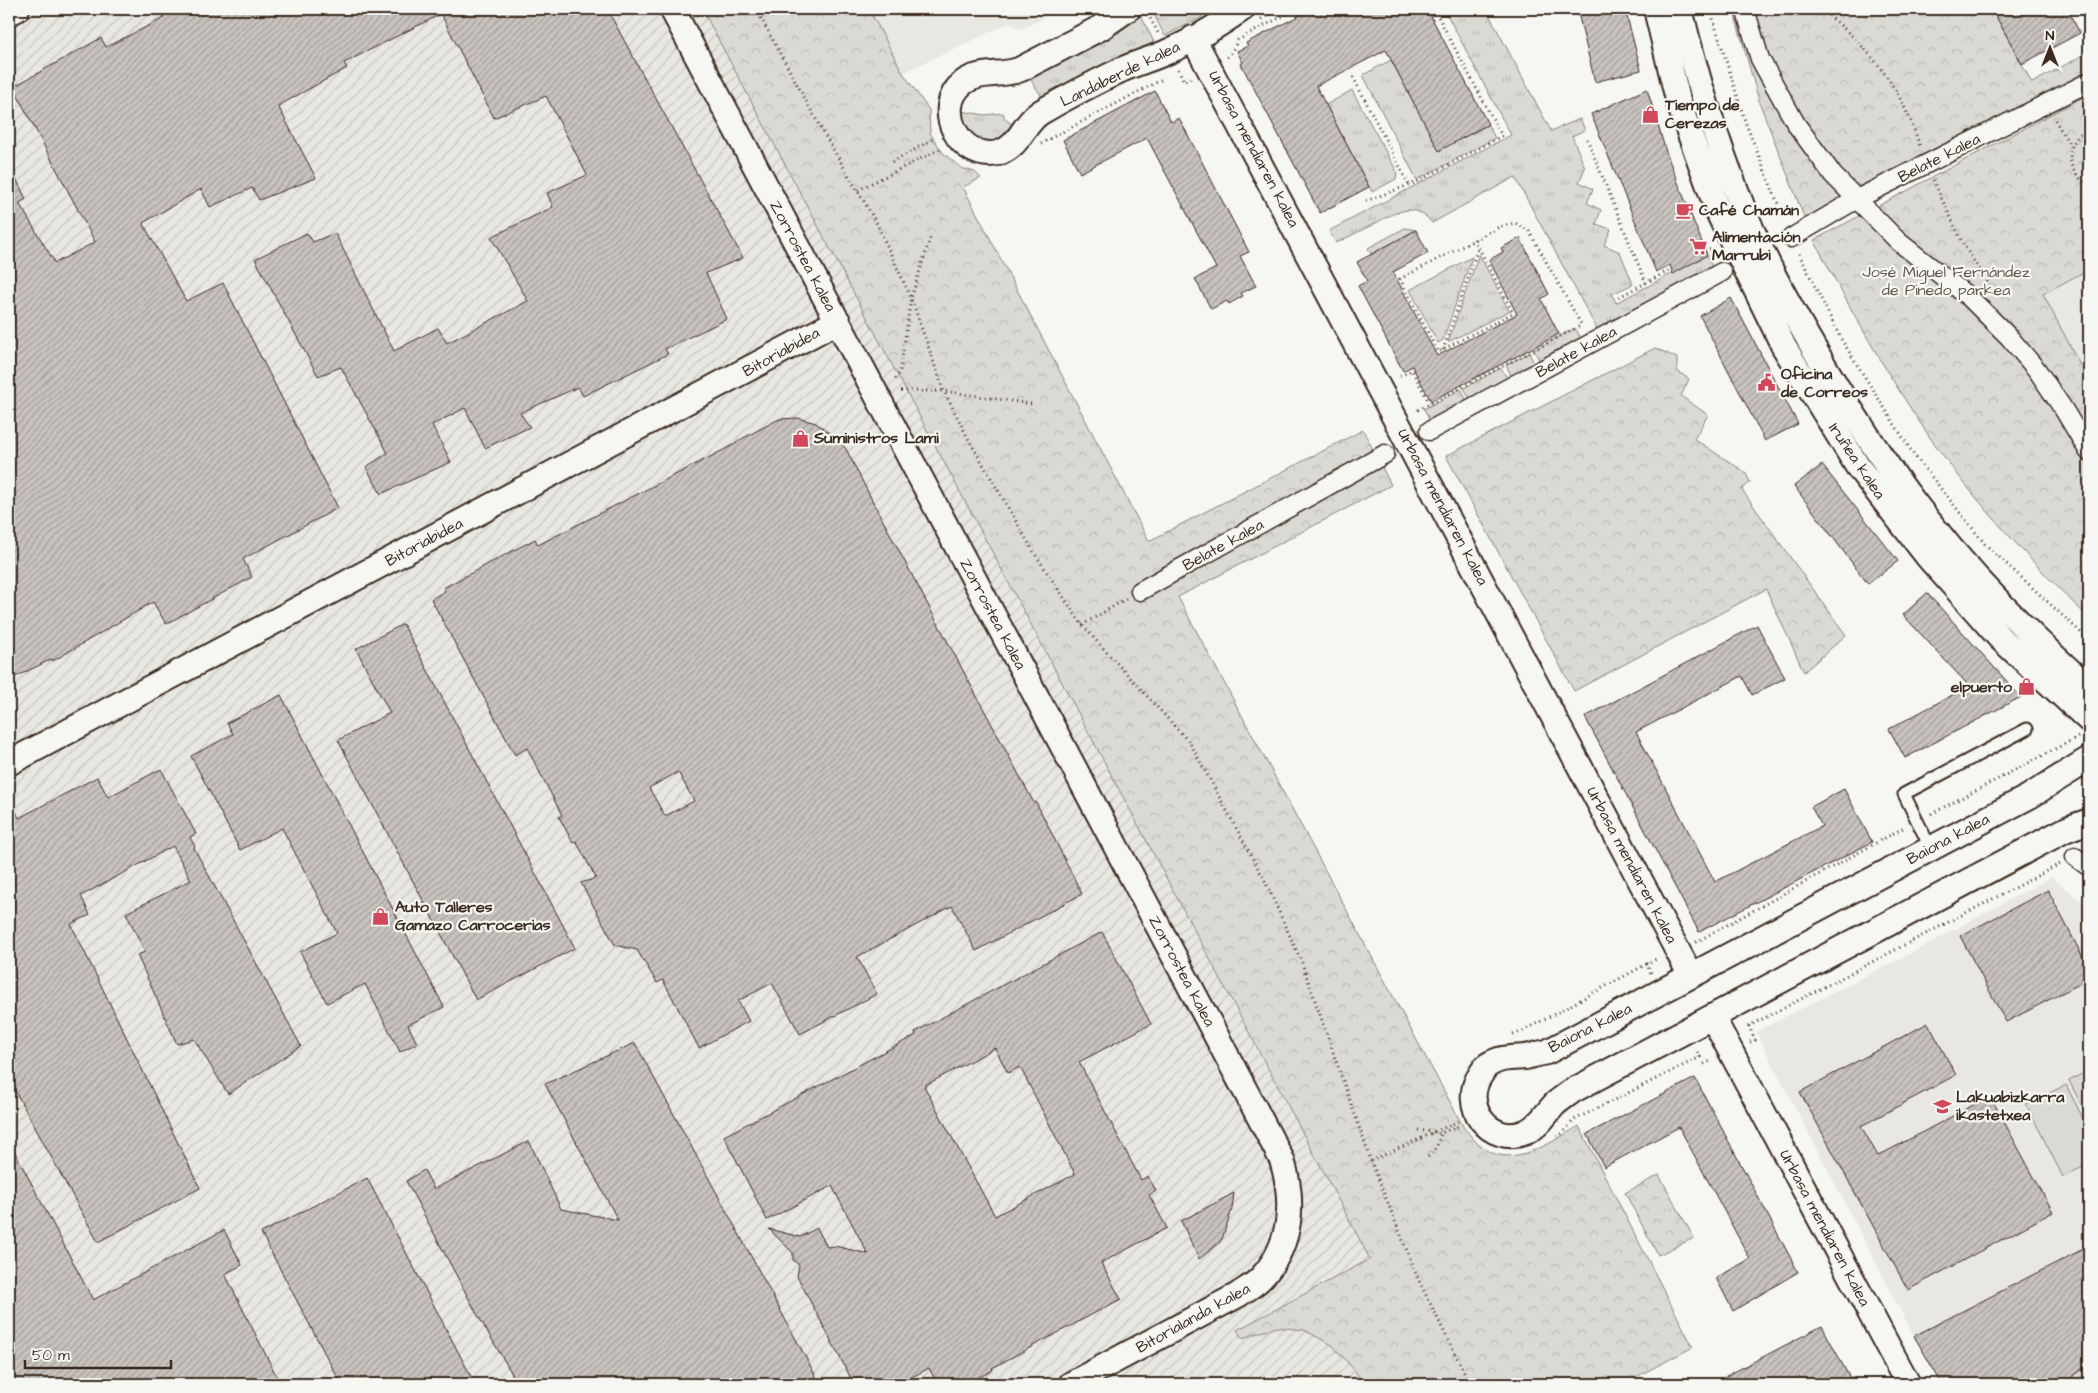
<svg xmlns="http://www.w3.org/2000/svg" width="2098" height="1393" viewBox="0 0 2098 1393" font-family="'Architects Daughter',sans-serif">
	<defs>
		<pattern id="industrial-furrows" width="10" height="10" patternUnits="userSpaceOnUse" patternTransform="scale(1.25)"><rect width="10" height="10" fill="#e8e7e2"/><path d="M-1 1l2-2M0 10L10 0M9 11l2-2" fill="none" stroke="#c8c6c1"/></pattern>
		<pattern id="grass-tufts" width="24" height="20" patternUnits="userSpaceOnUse" patternTransform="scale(1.25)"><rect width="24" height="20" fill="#dad9d3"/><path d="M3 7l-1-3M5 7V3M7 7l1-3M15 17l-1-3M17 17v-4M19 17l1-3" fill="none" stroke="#bcbab5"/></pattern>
		<pattern id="forest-crowns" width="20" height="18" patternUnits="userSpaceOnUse" patternTransform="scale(1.25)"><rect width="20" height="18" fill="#dad9d3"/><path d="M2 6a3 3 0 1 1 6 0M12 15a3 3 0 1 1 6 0" fill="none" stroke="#bcbab5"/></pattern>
		<pattern id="building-hatch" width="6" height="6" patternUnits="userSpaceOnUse" patternTransform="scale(1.25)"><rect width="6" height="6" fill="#c8c3be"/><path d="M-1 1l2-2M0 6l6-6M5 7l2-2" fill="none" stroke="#a49f9a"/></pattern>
	</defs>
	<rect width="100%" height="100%" fill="#f6f6f2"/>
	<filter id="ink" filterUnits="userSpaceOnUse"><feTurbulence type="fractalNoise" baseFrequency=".02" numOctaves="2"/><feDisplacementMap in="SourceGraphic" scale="10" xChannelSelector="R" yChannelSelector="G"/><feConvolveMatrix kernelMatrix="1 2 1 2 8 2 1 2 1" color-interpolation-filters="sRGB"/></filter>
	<g filter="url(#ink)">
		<path fill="#e8e7e2" d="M 869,9 L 1060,9 L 1022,29 L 1009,23 L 903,73 Z
			M 2089,269 L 2089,382 L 2042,294 Z
			M 2051,877 L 2089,907 L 2089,1246 L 1914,1336 L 1756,1032 L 1921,948 Z"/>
		<path fill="url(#industrial-furrows)" d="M 9,9 L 702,9 L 1370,1260 L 1313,1290 L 1362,1384 L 9,1384 Z"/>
		<path fill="url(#grass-tufts)" stroke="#8a8278" d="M 1156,9 L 1197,9 L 1202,17 L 1165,36 L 1152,11 Z
			M 1444,9 L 1486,9 L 1551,131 L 1580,119 L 1585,130 L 1572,136 L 1585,168 L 1579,182 L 1593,189 L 1587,203 L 1601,210 L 1596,224 L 1611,229 L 1604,245 L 1620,252 L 1633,284 L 1612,294 L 1616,303 L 1707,255 L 1713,269 L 1598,331 L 1515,177 L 1432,223 C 1413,199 1393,214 1372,225 C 1360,231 1348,237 1336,243 L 1329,231 L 1511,135 Z
			M 1141,16 L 1154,42 L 1044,100 L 1029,77 Z
			M 1391,60 L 1439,150 L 1488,125 L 1495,138 L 1417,180 L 1363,75 Z
			M 1352,90 L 1397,172 L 1396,179 L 1372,192 L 1326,105 Z
			M 961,111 L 985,115 L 1003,113 L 1005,119 L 1016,127 C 1011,131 1006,138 1000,140 C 979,148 964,130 961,111 Z
			M 1405,228 L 1416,230 L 1371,254 L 1368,248 Z
			M 1479,254 L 1509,311 L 1448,342 Z
			M 1472,257 L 1443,340 L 1438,343 L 1410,290 Z
			M 1575,328 L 1582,340 L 1540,362 L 1534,350 Z
			M 1529,353 L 1535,365 L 1512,377 L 1506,365 Z
			M 1501,368 L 1508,380 L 1470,399 L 1464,388 Z
			M 1461,389 L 1467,401 L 1430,421 L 1424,409 Z"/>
		<path fill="url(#forest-crowns)" stroke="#8a8278" d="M 702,9 L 869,9 L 903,73 L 929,110 L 930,133 L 943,153 L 961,168 L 975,172 L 981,178 L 963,187 L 1149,541 L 1363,430 L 1391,485 L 1178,597 L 1464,1128 C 1468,1132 1472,1138 1477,1143 C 1508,1173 1550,1143 1579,1126 L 1693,1347 L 1623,1384 L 1362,1384 L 1356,1372 L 1332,1345 L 1304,1330 L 1277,1327 L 1242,1338 L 1237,1330 L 1370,1259 Z
			M 1733,9 L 1992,9 L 2032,83 L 2089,52 L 2089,71 L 1806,222 L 1760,104 Z
			M 2089,94 L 2089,269 L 2043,294 L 2089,382 L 2089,618 C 2032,563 1977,504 1931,439 C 1887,375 1850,309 1814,240 Z
			M 1655,348 L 1677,358 L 1677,371 L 1689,379 L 1681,396 L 1708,415 L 1694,439 L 1745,472 L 1750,482 L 1742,490 L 1846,635 L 1804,672 L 1766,589 L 1574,691 L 1446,456 Z
			M 1659,1175 L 1694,1238 L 1658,1255 L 1625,1193 Z
			M 2089,1364 L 2089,1384 L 2063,1384 Z"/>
		<path fill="#dad9d3" stroke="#8a8278" d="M 2089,1070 L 2089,1119 L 2069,1081 Z
			M 2066,1085 L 2089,1130 L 2089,1164 L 2063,1177 L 2026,1104 Z"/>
		<path fill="url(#building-hatch)" stroke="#3b2a1e" fill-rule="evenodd" d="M 159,9 L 607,9 L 743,258 L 706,273 L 727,319 L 665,349 L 668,354 L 583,396 L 578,387 L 520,413 L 530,427 L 485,448 L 465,408 L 432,425 L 451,462 L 381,494 L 366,467 L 388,453 L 341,367 L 318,376 L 255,259 L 307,233 L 313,242 L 335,233 L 394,351 L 438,328 L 447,343 L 528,301 L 491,237 L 553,207 L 547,193 L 587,175 L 546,96 L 494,118 L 441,14 L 344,63 L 347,68 L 278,106 L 316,178 L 259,200 L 252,188 L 210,207 L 201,189 L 143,223 L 186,301 L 223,283 L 338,508 L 243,559 L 252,577 L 166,624 L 153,602 L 53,661 L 52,659 L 9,680 L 9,164 L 26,199 L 19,203 L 55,263 L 95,242 L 13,87 L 101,38 L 106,47 L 164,18 Z
			M 1312,9 L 1427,9 L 1488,124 L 1439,151 L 1386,50 L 1316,86 L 1369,187 L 1320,213 L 1241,64 L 1243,63 L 1237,51 L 1248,46 L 1246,43 Z
			M 1577,9 L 1625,9 L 1641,70 L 1595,82 Z
			M 1992,9 L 2067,9 L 2080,33 L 2022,64 Z
			M 1647,89 L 1667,155 L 1707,255 L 1673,274 L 1670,265 L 1656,272 L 1591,114 Z
			M 1155,91 L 1171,122 L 1179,118 L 1249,252 L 1240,256 L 1256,286 L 1241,293 L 1243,296 L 1229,304 L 1227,301 L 1211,309 L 1195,279 L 1216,268 L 1147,138 L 1080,173 L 1063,140 Z
			M 1416,230 L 1428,253 L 1393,272 L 1437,356 L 1517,314 L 1489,260 L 1503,252 L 1501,248 L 1520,238 L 1549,294 L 1541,299 L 1559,334 L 1431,401 L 1412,366 L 1403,371 L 1358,286 L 1367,281 L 1357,262 Z
			M 1731,298 L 1798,424 L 1765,441 L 1700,316 Z
			M 798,418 L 816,423 L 837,438 L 846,449 L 873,502 L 967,678 L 1034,803 L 1036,802 L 1082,894 L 976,951 L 952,906 L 857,957 L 877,994 L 800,1034 L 772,983 L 738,1001 L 749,1021 L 699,1048 L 663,980 L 657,983 L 637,950 L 615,945 L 581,883 L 596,878 L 576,841 L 573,843 L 559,817 L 562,815 L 527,748 L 515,755 L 431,599 L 445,591 L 443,588 L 535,539 L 538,545 L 737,443 L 736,442 L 779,419 ZM 678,772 L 694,801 L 665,816 L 649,788 Z
			M 1822,465 L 1898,561 L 1868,584 L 1794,486 Z
			M 1927,593 L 2021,697 L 1905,758 L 1889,729 L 1969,686 L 1903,615 Z
			M 403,624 L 575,948 L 476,1000 L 338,740 L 390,713 L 356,649 Z
			M 1757,625 L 1785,678 L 1752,695 L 1742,676 L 1636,732 L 1715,882 L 1822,826 L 1811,807 L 1844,789 L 1872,842 L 1699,932 L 1585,717 Z
			M 281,695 L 444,1007 L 408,1025 L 417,1043 L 400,1052 L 365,984 L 327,1003 L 300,952 L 337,933 L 282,828 L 240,850 L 191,756 L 233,734 L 227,723 Z
			M 161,769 L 196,834 L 190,837 L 195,847 L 194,848 L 301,1046 L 228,1094 L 194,1039 L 177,1044 L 137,955 L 145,952 L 126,913 L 191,880 L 173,846 L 81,896 L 90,915 L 71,924 L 200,1188 L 98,1242 L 9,1080 L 9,796 L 19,818 L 97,777 L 108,797 Z
			M 2048,890 L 2089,969 L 2089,979 L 2006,1022 L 1960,936 Z
			M 1102,932 L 1151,1024 L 1079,1062 L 1141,1180 L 1148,1176 L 1156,1191 L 1149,1195 L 1167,1228 L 1101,1263 L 1121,1299 L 992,1368 L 993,1370 L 967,1384 L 937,1384 L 929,1368 L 899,1384 L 854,1384 L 797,1276 L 799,1265 L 793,1260 L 793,1253 L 769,1229 L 800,1237 L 817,1228 L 827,1247 L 835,1246 L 868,1254 L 832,1186 L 767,1220 L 724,1136 L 916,1035 L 915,1032 ZM 995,1048 L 1008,1073 L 1020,1067 L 1075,1174 L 995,1216 L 924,1086 Z
			M 1928,1023 L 1956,1075 L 1861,1126 L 1878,1156 L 1990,1096 L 2053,1212 L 1908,1290 L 1800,1092 Z
			M 635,1043 L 758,1269 L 820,1384 L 518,1384 L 477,1314 L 406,1181 L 424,1170 L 434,1189 L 529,1141 L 561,1209 L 618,1220 L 545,1084 Z
			M 1695,1078 L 1798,1272 L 1733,1311 L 1716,1278 L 1750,1259 L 1679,1127 L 1604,1167 L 1587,1134 Z
			M 9,1141 L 93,1300 L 224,1230 L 242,1265 L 225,1274 L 277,1377 L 263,1384 L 9,1384 Z
			M 367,1178 L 475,1384 L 341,1384 L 261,1233 Z
			M 1234,1193 L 1232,1209 L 1222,1239 L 1217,1245 L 1199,1259 L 1181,1221 Z
			M 2089,1246 L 2089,1364 L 2063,1384 L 1942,1384 L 1914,1336 Z
			M 1822,1326 L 1853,1384 L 1810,1384 L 1807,1379 L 1797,1384 L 1711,1384 Z"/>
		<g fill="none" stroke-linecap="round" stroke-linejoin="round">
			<defs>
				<path id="service" d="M 1931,849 L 1904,794 L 2027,729"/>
				<path id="pedestrian" d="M 1745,9 L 1760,59 L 1796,124 L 1833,175 L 1899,242 L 1970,298 L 2009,337 L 2037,370 L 2064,410 L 2089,452
					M 1791,238 L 1857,199 L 2089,82
					M 1429,431 L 1722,272
					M 1140,591 L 1385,454
					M 2075,857 L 2089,867"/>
				<path id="minor" d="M 672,9 L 1282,1160 C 1295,1202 1292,1246 1260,1279 C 1254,1285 1245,1290 1238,1295 L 1071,1384
					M 1128,9 L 1102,27 L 1021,69 C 1003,77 979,70 963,83 C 932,108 960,162 998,153 C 1020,147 1023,123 1041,112 C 1067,97 1094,83 1121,70 C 1136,63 1152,59 1167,52 C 1193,41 1219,25 1242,9
					M 1656,9 L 1679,104 L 1719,214 L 1784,347 L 1858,467 L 1928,557 L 2000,638 L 2089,720
					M 1680,9 C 1695,72 1715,137 1739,198 C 1757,247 1783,294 1809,340 C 1844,401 1882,463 1927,519 C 1975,580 2031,637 2089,688
					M 9,13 L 17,9
					M 1193,38 L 1691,976
					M 2089,759 L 2030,796 L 1547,1052 C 1540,1053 1532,1056 1525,1057 C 1511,1058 1500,1057 1488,1065 C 1485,1067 1483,1071 1481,1074 C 1459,1105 1490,1147 1526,1132 C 1539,1126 1545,1115 1554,1105 C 1559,1100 1566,1096 1572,1091 L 2067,829 L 2089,821
					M 9,763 L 838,321
					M 1713,1018 L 1908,1384"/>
			</defs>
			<use href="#service" stroke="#3b2a1e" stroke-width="15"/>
			<use href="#pedestrian" stroke="#3b2a1e" stroke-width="21"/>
			<use href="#minor" stroke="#3b2a1e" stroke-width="28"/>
			<path stroke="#3b2a1e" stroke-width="3" stroke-dasharray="1 4" stroke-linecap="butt" d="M 756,9 L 823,132 L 876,222 L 911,298 L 944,391 L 969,440 L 1035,554 L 1082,625 L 1190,743 L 1265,881 L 1302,963 L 1371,1161 L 1420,1283 L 1470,1384
				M 1710,9 L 1746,124 L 1785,221
				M 1821,9 C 1870,48 1901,86 1920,147
				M 1148,14 L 1158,33
				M 1261,19 L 1280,9
				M 1227,57 L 1230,55 L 1238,40 L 1296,9
				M 1178,69 L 1184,81 L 1191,78
				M 1353,77 L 1409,185
				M 2055,120 L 2071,147
				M 2089,128 C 2064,141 2064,172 2089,185
				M 1587,139 L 1646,283
				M 1041,144 L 1049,139 L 1163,79
				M 892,162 L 935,138
				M 1933,180 L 1963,244 L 1997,297
				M 858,190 L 942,148
				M 1366,201 L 1417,182 L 1502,136 L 1434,9
				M 1474,239 L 1513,313 L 1438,352 L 1400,279 L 1501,226 L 1515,223 L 1529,231 L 1581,324
				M 1705,252 L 1711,249
				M 1799,254 L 1841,339 L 1914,455 L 1985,544 L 2089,640
				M 1619,297 L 1672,269
				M 1443,350 L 1478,248
				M 1400,376 L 1412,370 L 1430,404
				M 895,379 L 900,372 L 911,298 L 931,236
				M 901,391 L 944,391 L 1031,404
				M 1418,410 L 1582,325
				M 1082,625 L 1126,599
				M 1931,814 L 2078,737
				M 1696,942 L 1905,827
				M 1646,963 L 1651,973
				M 1513,1034 L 1521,1032 L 1658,958
				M 1750,1042 L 1755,1040 L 1749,1026 L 2060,864
				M 1704,1064 L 1713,1060
				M 1418,1130 L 1441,1133 L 1461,1125
				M 1557,1137 L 1563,1133 L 1574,1120 L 1700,1057 L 1696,1050
				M 1428,1157 L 1437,1146 L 1441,1133
				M 1371,1161 L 1459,1121"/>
			<use href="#service" stroke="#f6f6f2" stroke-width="11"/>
			<use href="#pedestrian" stroke="#f6f6f2" stroke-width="18"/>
			<use href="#minor" stroke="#f6f6f2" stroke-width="24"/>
		</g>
	</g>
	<defs>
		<symbol id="shop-bare" viewBox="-9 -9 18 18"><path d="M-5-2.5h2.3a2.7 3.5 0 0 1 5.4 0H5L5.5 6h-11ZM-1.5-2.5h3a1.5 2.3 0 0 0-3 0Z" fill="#d1495b" stroke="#f6f6f2" stroke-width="2.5" paint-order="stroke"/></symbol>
		<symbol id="cafe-bare" viewBox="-9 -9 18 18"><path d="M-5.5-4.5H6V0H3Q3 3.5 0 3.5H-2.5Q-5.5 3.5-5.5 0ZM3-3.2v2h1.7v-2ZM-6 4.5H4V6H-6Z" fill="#d1495b" stroke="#f6f6f2" stroke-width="2.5" paint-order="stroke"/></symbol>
		<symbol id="supermarket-bare" viewBox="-9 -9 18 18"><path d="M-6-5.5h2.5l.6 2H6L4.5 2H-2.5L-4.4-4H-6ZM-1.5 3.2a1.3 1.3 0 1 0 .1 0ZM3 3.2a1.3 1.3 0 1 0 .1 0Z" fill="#d1495b" stroke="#f6f6f2" stroke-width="2.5" paint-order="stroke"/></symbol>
		<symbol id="civic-bare" viewBox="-9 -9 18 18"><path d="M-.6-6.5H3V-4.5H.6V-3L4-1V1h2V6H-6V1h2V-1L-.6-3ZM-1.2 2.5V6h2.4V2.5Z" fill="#d1495b" stroke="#f6f6f2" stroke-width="2.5" paint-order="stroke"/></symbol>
		<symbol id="school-bare" viewBox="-9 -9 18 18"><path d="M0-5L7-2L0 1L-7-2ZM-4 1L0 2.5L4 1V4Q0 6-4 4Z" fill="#d1495b" stroke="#f6f6f2" stroke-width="2.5" paint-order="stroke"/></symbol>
	</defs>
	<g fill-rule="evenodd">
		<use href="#shop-bare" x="1638" y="102" width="25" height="25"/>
		<use href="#cafe-bare" x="1672" y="198" width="25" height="25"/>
		<use href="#supermarket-bare" x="1686" y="234" width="25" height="25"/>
		<use href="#civic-bare" x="1754" y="370" width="25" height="25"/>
		<use href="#shop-bare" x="788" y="426" width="25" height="25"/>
		<use href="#shop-bare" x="2014" y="674" width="25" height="25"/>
		<use href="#shop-bare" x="368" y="904" width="25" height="25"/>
		<use href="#school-bare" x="1930" y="1094" width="25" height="25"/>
	</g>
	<g text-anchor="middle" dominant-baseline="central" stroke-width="4.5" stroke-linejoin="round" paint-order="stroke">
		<g font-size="16" fill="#3b2a1e" stroke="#f6f6f2">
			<text transform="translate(1120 74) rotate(-26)">Landaberde kalea</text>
			<text transform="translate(1254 149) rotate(62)">Urbasa mendiaren kalea</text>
			<text transform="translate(1939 158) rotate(-27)">Belate kalea</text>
			<text transform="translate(803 256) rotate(62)">Zorrostea kalea</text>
			<text transform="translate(781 352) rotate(-29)">Bitoriabidea</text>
			<text transform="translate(1576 352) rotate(-29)">Belate kalea</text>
			<text transform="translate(1857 461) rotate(56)">Iruñea kalea</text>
			<text transform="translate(1443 507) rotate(62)">Urbasa mendiaren kalea</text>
			<text transform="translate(424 542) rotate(-28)">Bitoriabidea</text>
			<text transform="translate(1223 545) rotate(-29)">Belate kalea</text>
			<text transform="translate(993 614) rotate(62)">Zorrostea kalea</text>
			<text transform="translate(1948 839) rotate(-28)">Baiona kalea</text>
			<text transform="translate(1632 865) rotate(62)">Urbasa mendiaren kalea</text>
			<text transform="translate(1182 971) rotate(62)">Zorrostea kalea</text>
			<text transform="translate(1590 1028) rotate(-27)">Baiona kalea</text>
			<text transform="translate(1825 1228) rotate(62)">Urbasa mendiaren kalea</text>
			<text transform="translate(1193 1318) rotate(-29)">Bitorialanda kalea</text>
		</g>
		<g font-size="16" font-weight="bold" fill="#3b2a1e" stroke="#f6f6f2" text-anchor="start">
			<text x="1665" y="105">Tiempo de<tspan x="1665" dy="18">Cerezas</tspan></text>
			<text x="1699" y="210">Café Chamán</text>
			<text x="1712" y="237">Alimentación<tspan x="1712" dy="18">Marrubi</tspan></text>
			<text x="1781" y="374">Oficina<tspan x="1781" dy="18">de Correos</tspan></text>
			<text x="814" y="438">Suministros Lami</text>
			<text x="2012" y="687" text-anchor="end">elpuerto</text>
			<text x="395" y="907">Auto Talleres<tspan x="395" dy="18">Gamazo Carrocerias</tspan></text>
			<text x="1956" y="1097">Lakuabizkarra<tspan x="1956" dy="18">ikastetxea</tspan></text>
		</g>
		<g font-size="16" fill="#63564b" stroke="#f6f6f2">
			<text x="1946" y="272">José Miguel Fernández<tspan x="1946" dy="18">de Pinedo parkea</tspan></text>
		</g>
	</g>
	<rect width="2098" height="1393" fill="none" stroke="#f6f6f2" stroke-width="30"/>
	<rect x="15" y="15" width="2068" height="1363" fill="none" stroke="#3b2a1e" stroke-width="2" filter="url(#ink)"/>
	<g transform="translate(2050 48)" stroke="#f6f6f2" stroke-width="4" paint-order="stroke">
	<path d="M0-4L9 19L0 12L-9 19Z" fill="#3b2a1e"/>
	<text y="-8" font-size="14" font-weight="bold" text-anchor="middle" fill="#3b2a1e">N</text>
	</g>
	<path d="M25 1360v8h146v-8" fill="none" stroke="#3b2a1e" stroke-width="2.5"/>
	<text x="32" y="1360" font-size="15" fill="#3b2a1e" stroke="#f6f6f2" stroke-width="4" paint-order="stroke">50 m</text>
</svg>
